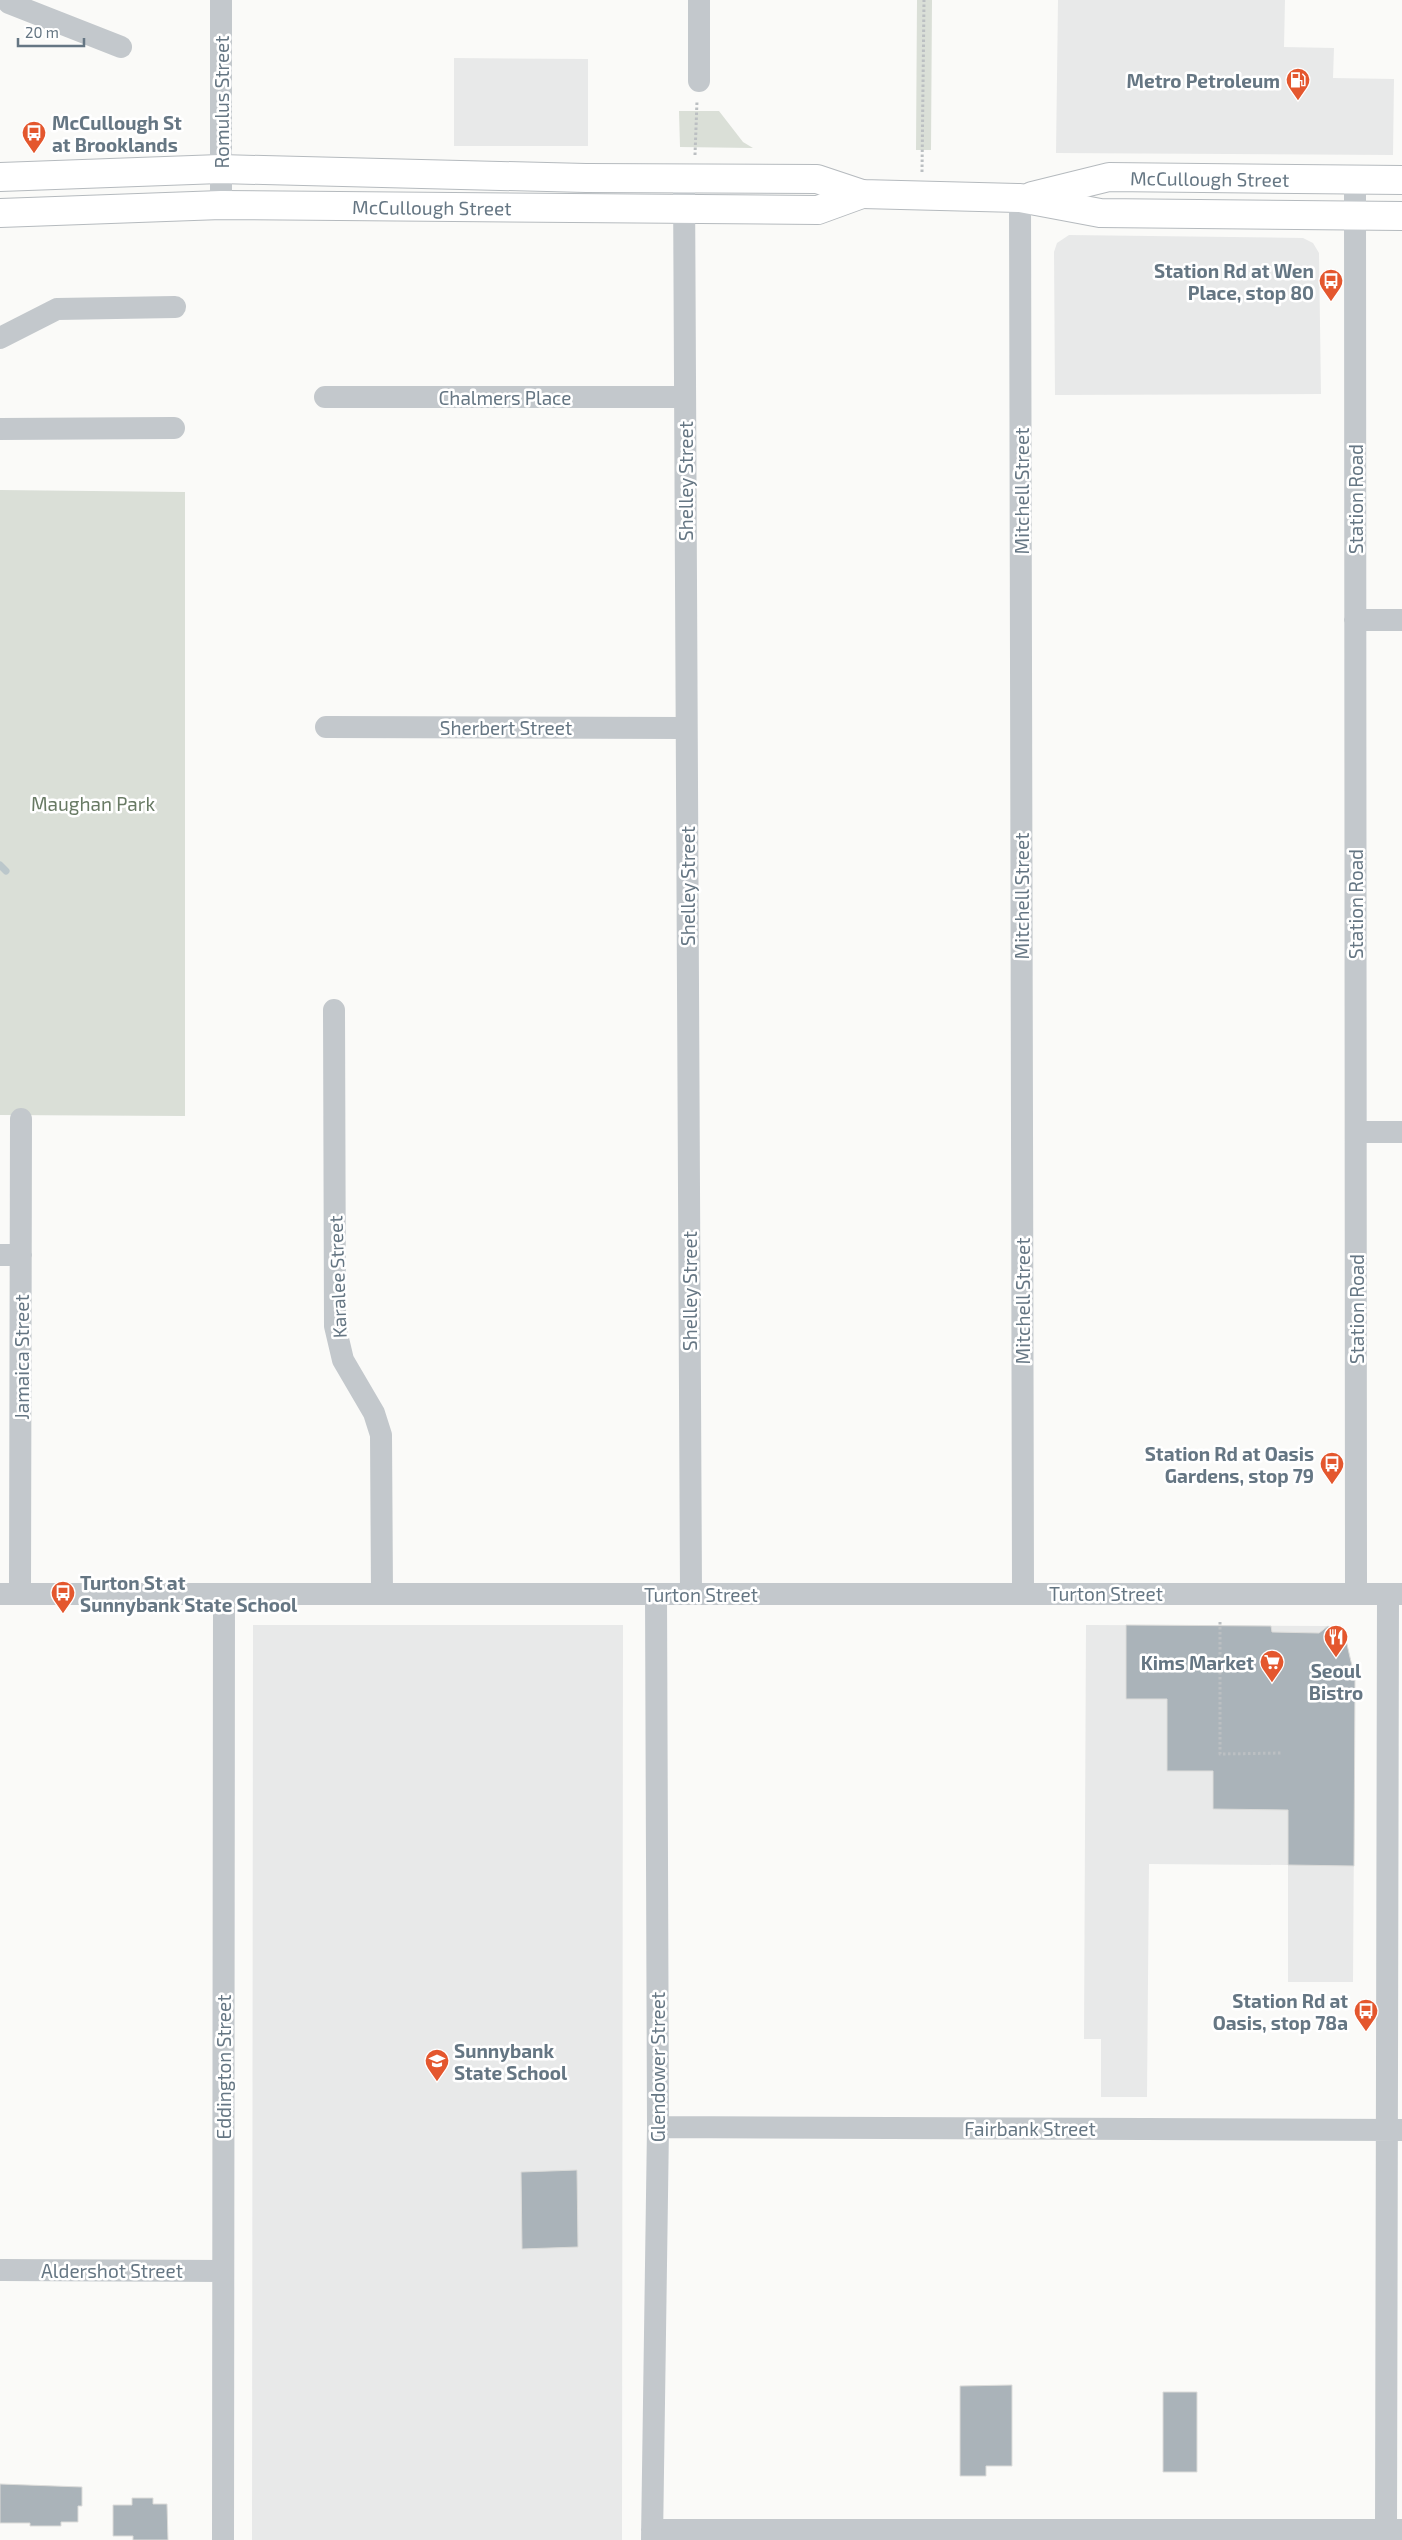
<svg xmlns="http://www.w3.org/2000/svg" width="1402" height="2540" viewBox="0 0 1402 2540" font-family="'Exo 2',sans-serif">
	<rect width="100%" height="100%" fill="#fafaf8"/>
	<path fill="#e8e9e9" d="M 1058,0 L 1285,0 L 1284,47 L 1334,48 L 1333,78 L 1394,79 L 1393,155 L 1056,153 Z
		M 454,58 L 588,59 L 588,146 L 454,146 Z
		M 1069,235 L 1303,238 L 1313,243 L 1319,253 L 1321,394 L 1055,395 L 1054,252 L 1057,243 Z
		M 253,1625 L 623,1625 L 622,2540 L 252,2540 Z
		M 1086,1625 L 1328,1626 L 1346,1640 L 1355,1679 L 1353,1982 L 1288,1982 L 1288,1865 L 1149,1864 L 1147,2097 L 1101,2097 L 1101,2039 L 1084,2039 Z"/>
	<path fill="#dadfd7" d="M 917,0 L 932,0 L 931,150 L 916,150 Z
		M 679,111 L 719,111 L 743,142 L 753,148 L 680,147 Z
		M 0,490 L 185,492 L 185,1116 L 0,1115 Z"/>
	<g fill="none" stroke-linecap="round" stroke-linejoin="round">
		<path stroke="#bbc7cb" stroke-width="7" d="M 0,865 L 6,871"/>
	</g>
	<path fill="#aab3b9" stroke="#dcdcda" d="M 1126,1625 L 1271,1626 L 1272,1632 L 1319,1633 L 1328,1626 L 1346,1640 L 1355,1679 L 1354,1866 L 1288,1865 L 1288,1810 L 1213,1809 L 1213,1771 L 1167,1771 L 1167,1699 L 1126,1699 Z
		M 577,2170 L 578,2247 L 522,2249 L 521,2172 Z
		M 1012,2385 L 1012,2466 L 986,2466 L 986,2476 L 960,2476 L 960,2386 Z
		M 1163,2392 L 1197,2392 L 1197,2472 L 1163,2472 Z
		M 0,2484 L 82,2487 L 82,2506 L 78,2506 L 78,2522 L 61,2522 L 61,2526 L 30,2526 L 30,2523 L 0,2523 Z
		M 132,2498 L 153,2498 L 153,2504 L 167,2504 L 168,2540 L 133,2540 L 133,2536 L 113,2536 L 113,2505 L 132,2505 Z"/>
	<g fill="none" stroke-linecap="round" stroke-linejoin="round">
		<defs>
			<g id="major">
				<path d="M 0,177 L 220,169 L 586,178 L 817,179 L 862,194 L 1020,198 L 1100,213 L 1402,216"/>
				<path id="s1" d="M 1032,196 L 1109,177 L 1402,180"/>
				<path id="s2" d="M 0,213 L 221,205 L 818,210 L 862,194"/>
			</g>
		</defs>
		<use href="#major" stroke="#b5babe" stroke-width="30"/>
		<path stroke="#bbbfc2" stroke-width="3" stroke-dasharray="2.5 2.5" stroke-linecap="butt" d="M 695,155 L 697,101
			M 922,172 L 924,0
			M 1220,1622 L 1220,1754 L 1282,1753"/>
		<path stroke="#c3c8cc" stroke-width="22" d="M 6,0 L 9,3 L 121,47
			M 699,0 L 699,81
			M 684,178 L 691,1594
			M 1355,180 L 1356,1594
			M 1020,198 L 1023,1593
			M 221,205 L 221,0
			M 0,338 L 57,309 L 175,307
			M 325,397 L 685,397
			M 0,429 L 174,428
			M 1355,620 L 1402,620
			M 326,727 L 686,728
			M 334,1010 L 335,1326 L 343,1360 L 374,1413 L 381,1435 L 382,1593
			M 1356,1132 L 1402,1132
			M 0,1255 L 21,1255
			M 0,1594 L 1402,1594
			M 20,1594 L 21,1119
			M 658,2127 L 1402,2130
			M 0,2270 L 223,2271
			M 652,2530 L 1401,2530
			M 223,2540 L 224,1594
			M 652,2540 L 658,2127 L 656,1594
			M 1386,2540 L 1388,1594"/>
		<use href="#major" stroke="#fff" stroke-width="28"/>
	</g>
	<defs>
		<symbol id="fuel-pin" viewBox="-11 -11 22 30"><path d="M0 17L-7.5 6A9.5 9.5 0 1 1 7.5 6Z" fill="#e4572e" stroke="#fff"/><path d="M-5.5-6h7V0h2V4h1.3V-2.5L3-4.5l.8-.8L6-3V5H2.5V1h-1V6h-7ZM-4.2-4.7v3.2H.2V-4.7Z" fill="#fff"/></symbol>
		<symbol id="bus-pin" viewBox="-11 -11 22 30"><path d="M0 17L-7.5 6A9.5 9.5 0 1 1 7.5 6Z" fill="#e4572e" stroke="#fff"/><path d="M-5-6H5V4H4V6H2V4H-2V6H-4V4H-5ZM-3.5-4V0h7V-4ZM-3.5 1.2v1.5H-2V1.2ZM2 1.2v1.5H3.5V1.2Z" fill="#fff"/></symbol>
		<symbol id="restaurant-pin" viewBox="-11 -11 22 30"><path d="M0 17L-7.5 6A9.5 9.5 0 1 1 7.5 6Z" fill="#e4572e" stroke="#fff"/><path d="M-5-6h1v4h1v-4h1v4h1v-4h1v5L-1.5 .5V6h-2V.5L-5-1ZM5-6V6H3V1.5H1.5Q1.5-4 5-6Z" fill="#fff"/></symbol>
		<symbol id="supermarket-pin" viewBox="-11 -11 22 30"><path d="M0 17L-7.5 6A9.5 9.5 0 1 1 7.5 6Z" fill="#e4572e" stroke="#fff"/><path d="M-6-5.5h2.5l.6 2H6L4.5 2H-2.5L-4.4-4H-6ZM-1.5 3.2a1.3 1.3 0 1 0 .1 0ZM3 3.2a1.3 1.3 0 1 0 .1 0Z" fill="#fff"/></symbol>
		<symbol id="school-pin" viewBox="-11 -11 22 30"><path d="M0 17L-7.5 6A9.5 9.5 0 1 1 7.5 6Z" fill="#e4572e" stroke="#fff"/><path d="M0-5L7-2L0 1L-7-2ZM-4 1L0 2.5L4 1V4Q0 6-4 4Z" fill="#fff"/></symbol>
	</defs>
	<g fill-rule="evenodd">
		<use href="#fuel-pin" x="1284" y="66" width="28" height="38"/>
		<use href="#bus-pin" x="20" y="119" width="28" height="38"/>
		<use href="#bus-pin" x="1317" y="267" width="28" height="38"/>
		<use href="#bus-pin" x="1318" y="1450" width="28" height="38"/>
		<use href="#bus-pin" x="49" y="1579" width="28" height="38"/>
		<use href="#restaurant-pin" x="1322" y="1623" width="28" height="38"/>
		<use href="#supermarket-pin" x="1258" y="1648" width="28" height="38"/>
		<use href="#bus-pin" x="1352" y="1997" width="28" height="38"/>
		<use href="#school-pin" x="423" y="2047" width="28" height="38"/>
	</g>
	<g text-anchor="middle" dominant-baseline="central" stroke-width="5" stroke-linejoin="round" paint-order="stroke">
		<g font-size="19" font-weight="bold" fill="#657683" stroke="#fff" text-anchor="end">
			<text x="1280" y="80">Metro Petroleum</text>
			<text x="52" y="122" text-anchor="start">McCullough St<tspan x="52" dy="22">at Brooklands</tspan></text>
			<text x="1314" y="270">Station Rd at Wen<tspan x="1314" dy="22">Place, stop 80</tspan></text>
			<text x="1314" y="1453">Station Rd at Oasis<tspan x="1314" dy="22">Gardens, stop 79</tspan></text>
			<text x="80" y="1582" text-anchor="start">Turton St at<tspan x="80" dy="22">Sunnybank State School</tspan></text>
			<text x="1254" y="1662">Kims Market</text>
			<text x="1336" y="1670" text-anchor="middle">Seoul<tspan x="1336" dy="22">Bistro</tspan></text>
			<text x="1348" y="2000">Station Rd at<tspan x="1348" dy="22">Oasis, stop 78a</tspan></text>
			<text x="454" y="2050" text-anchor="start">Sunnybank<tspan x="454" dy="22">State School</tspan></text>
		</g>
		<g font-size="19" fill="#657683" stroke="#fff">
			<text transform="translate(221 102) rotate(-90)">Romulus Street</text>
			<text stroke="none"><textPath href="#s1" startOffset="180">McCullough Street</textPath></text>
			<text stroke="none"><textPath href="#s2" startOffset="432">McCullough Street</textPath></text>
			<text x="505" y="397">Chalmers Place</text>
			<text transform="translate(685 481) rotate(-90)">Shelley Street</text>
			<text transform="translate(1021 491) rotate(-90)">Mitchell Street</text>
			<text transform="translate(1355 499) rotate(-90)">Station Road</text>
			<text x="506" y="727">Sherbert Street</text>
			<text transform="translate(687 886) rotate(-90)">Shelley Street</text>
			<text transform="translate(1021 896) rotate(-90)">Mitchell Street</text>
			<text transform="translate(1355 904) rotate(-90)">Station Road</text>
			<text transform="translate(337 1277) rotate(-92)">Karalee Street</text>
			<text transform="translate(689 1291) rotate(-90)">Shelley Street</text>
			<text transform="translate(1022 1301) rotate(-90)">Mitchell Street</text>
			<text transform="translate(1356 1309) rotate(-90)">Station Road</text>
			<text transform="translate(21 1357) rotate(-90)">Jamaica Street</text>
			<text x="1106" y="1593">Turton Street</text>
			<text x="701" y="1594">Turton Street</text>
			<text transform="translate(223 2067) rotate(-90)">Eddington Street</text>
			<text transform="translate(657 2067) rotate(-90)">Glendower Street</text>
			<text x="1030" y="2128">Fairbank Street</text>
			<text x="112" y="2270">Aldershot Street</text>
		</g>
		<g font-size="19" fill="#687a64" stroke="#fff">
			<text x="93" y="803">Maughan Park</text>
		</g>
	</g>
	<path d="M18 38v8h66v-8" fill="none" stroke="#657683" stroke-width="2.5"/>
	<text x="25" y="38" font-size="15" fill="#657683" stroke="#ffffff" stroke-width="4" paint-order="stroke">20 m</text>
</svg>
